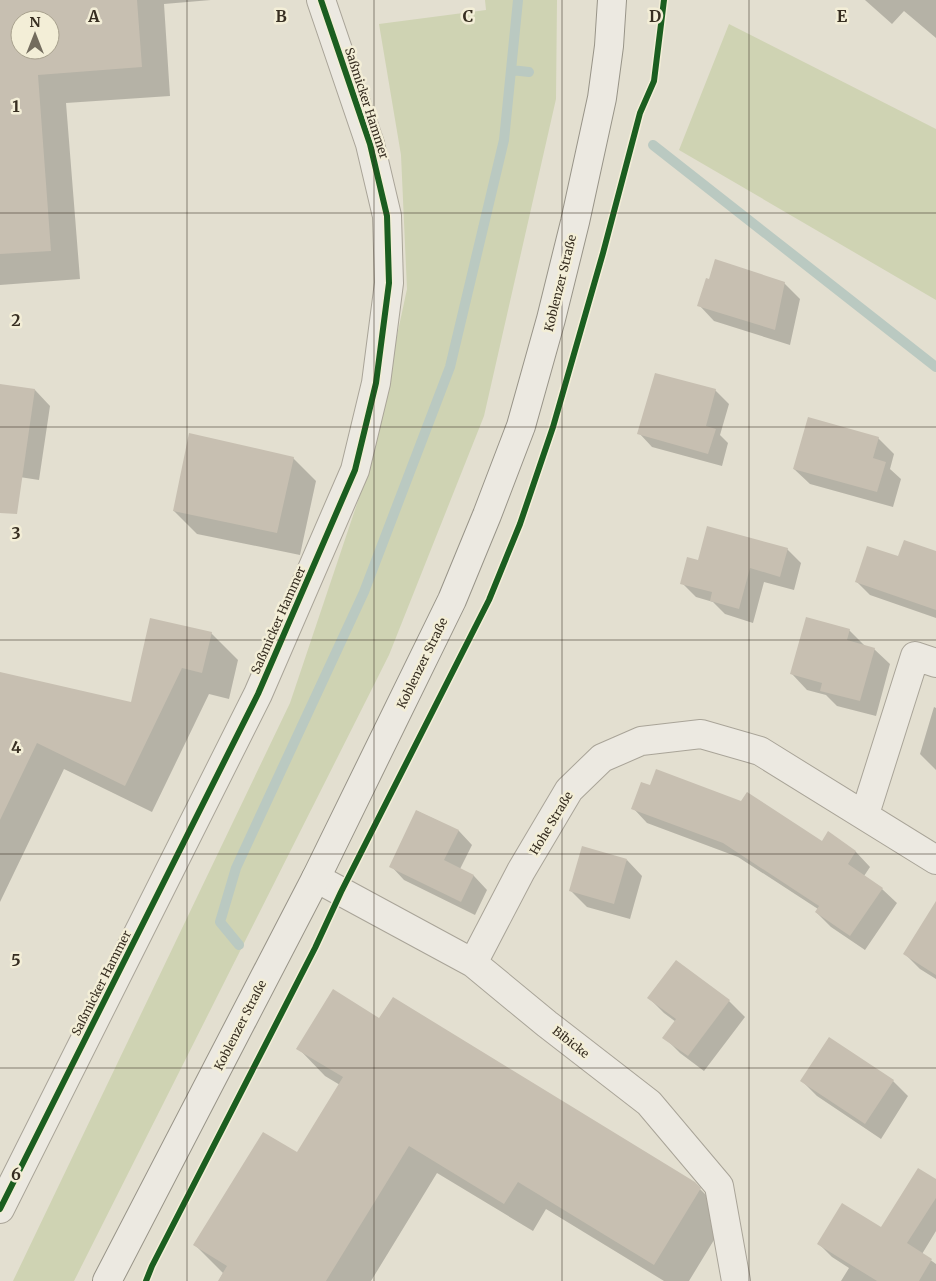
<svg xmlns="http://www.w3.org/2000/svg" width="936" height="1281" viewBox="0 0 936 1281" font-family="Merriweather,serif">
	<rect width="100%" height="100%" fill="#e3dfd0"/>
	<path fill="#cfd3b3" d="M 485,0 L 557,0 L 556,99 L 484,416 L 389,655 L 74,1281 L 13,1281 L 290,703 L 368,471 L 407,289 L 401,155 L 379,24 L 486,10 Z
		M 729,24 L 936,129 L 936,300 L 679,150 Z"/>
	<path fill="#0003" fill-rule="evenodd" d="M 0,0 L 211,0 L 164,4 L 170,96 L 66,103 L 80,279 L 0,285 ZM 20,20 L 50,20 L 50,50 L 20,50 Z
		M 865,0 L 936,0 L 936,38 L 904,11 L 892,24 Z
		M 784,283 L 800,299 L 790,345 L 714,321 L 699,305 Z
		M 0,385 L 35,390 L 50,406 L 39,480 L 0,474 Z
		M 715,390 L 729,404 L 720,435 L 728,443 L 722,466 L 652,447 L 639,433 Z
		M 878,438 L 894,454 L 890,469 L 901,479 L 893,507 L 810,484 L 794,469 Z
		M 293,458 L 316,481 L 300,555 L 197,534 L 174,511 Z
		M 787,549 L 801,563 L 794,590 L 764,582 L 753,623 L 725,614 L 713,602 L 696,597 L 682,583 L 698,562 Z
		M 936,552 L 936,618 L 870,595 L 856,581 L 899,558 Z
		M 849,630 L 865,646 L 874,649 L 890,664 L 876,716 L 837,706 L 826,695 L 807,690 L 792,674 Z
		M 211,633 L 238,660 L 229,699 L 209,694 L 152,812 L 64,769 L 0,902 L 0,673 L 131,704 Z
		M 934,707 L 936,708 L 936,770 L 920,754 Z
		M 633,808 L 822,842 L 829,833 L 856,852 L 870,867 L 864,876 L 882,889 L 897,903 L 865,950 L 831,927 L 816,912 L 818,909 L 738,857 L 647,823 Z
		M 417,811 L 459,831 L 472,845 L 460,869 L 474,876 L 487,890 L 475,915 L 404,880 L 391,866 Z
		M 627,860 L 642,876 L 630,919 L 587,907 L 571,891 Z
		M 936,915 L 936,979 L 920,969 L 905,954 Z
		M 649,998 L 729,1001 L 745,1017 L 704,1071 L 680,1053 L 664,1037 L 676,1022 L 664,1013 Z
		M 380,1020 L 694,1183 L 728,1217 L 689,1281 L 664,1281 L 546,1209 L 533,1231 L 437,1173 L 371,1281 L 219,1281 L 223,1273 L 195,1245 L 297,1154 L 340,1085 L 325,1076 L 298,1048 Z
		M 802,1081 L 893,1081 L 908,1096 L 881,1139 L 817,1096 Z
		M 936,1180 L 936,1231 L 922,1254 L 936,1264 L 936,1281 L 841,1281 L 849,1268 L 832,1257 L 818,1243 L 881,1229 Z"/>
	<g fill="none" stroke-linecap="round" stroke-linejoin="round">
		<path stroke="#bac9c1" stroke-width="10" d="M 518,0 L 511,70 L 529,72
			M 653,145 L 936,367
			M 239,945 L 220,922 L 236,868 L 364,592 L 450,367 L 504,140 L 511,70"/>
	</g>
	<path fill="#c7bfb1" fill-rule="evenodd" d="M 0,0 L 137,0 L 142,67 L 38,75 L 51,251 L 0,254 ZM 20,20 L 50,20 L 50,50 L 20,50 Z
		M 715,259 L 785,282 L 775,330 L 697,306 L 706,278 L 709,279 Z
		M 655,373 L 716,389 L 706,426 L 716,429 L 708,454 L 637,434 Z
		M 0,384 L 35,389 L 17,514 L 0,513 Z
		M 808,417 L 879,437 L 873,458 L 886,462 L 877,492 L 793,469 Z
		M 189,433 L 294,457 L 277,533 L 173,511 Z
		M 707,526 L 788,548 L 780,577 L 750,568 L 739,609 L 710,601 L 712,592 L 680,584 L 687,557 L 698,560 Z
		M 904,540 L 936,551 L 936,610 L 855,582 L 867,546 L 898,556 Z
		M 806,617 L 850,629 L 847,640 L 875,648 L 860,701 L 820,691 L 822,683 L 790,674 Z
		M 150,618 L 212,632 L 202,673 L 182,668 L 125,786 L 37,743 L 0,820 L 0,672 L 131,702 Z
		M 656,769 L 741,801 L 747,792 L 822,841 L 828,831 L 856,851 L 848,864 L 883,888 L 850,936 L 815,912 L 819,906 L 723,843 L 631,809 L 641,782 L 650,785 Z
		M 416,810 L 459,830 L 444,860 L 474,875 L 461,902 L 389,867 Z
		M 582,846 L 627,859 L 614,904 L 569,891 Z
		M 936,901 L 936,975 L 903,954 Z
		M 676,960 L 730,1000 L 688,1056 L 662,1038 L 676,1019 L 647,998 Z
		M 333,989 L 379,1018 L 393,997 L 695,1182 L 701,1188 L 654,1265 L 518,1182 L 504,1204 L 409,1146 L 326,1281 L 218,1281 L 227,1266 L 193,1245 L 263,1132 L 297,1152 L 343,1077 L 296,1049 Z
		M 829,1037 L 894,1080 L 865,1124 L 800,1081 Z
		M 918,1168 L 936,1179 L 936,1198 L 907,1243 L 932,1259 L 919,1281 L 877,1281 L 817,1244 L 842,1203 L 881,1227 Z"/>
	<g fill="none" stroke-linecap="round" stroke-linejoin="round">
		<defs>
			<path id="minor" d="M 865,814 L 915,656 L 936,663
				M 316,878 L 473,963 L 547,1024 L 649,1103 L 719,1186 L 736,1281
				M 473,963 L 521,871 L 569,790 L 602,758 L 641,741 L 701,734 L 760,751 L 936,860
				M 0,1209 L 258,694 L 355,470 L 376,383 L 389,283 L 387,216 L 370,144 L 321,0"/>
			<path id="secondary" d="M 107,1281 L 316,878 L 452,600 L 487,515 L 521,426 L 551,319 L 575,222 L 602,98 L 609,46 L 612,0"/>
		</defs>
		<use href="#minor" stroke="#a9a498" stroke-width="30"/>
		<use href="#secondary" stroke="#989488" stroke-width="30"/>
		<use href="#minor" stroke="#ece9e1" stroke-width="28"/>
		<use href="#secondary" stroke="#ece9e1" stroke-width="28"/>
		<defs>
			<path id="cycleway" d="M 0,1209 L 258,694 L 355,470 L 376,383 L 389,283 L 387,216 L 370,144 L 321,0
				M 146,1281 L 152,1266 L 315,948 L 341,892 L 489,600 L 520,524 L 553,427 L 603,253 L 640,113 L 654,81 L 664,0"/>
		</defs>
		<use href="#cycleway" stroke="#f3eed7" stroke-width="9"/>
		<use href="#cycleway" stroke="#1b5e20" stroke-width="6"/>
	</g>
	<path fill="none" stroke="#372e21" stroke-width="1" stroke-opacity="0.55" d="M 187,0 L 187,1281M 374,0 L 374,1281M 562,0 L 562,1281M 749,0 L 749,1281M 0,213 L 936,213M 0,427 L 936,427M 0,640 L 936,640M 0,854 L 936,854M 0,1068 L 936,1068"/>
	<g text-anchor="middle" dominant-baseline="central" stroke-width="5" stroke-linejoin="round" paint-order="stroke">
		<g font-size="12" fill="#372e21" stroke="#f3eed7">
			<text transform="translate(367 103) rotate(72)">Saßmicker Hammer</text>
			<text transform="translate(560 283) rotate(-76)">Koblenzer Straße</text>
			<text transform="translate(278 620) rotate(-66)">Saßmicker Hammer</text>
			<text transform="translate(422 663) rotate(-64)">Koblenzer Straße</text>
			<text transform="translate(551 823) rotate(-59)">Hohe Straße</text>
			<text transform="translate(101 983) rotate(-63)">Saßmicker Hammer</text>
			<text transform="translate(240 1025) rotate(-63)">Koblenzer Straße</text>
			<text transform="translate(571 1042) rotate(38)">Bibicke</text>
		</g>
	</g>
	<g font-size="16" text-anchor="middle" font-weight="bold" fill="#372e21" stroke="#f3eed7" stroke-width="5" stroke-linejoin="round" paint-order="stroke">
		<text x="94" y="22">A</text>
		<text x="281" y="22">B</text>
		<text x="468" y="22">C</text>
		<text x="655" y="22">D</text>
		<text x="842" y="22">E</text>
		<text x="16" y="112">1</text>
		<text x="16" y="326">2</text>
		<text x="16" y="539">3</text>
		<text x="16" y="753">4</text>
		<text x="16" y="966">5</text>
		<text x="16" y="1180">6</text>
	</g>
	<g transform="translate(35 35)"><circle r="24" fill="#f3eed7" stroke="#a8a18e"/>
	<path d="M0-4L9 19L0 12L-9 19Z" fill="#736c5e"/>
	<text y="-8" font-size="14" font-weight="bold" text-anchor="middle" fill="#372e21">N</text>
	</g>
</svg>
